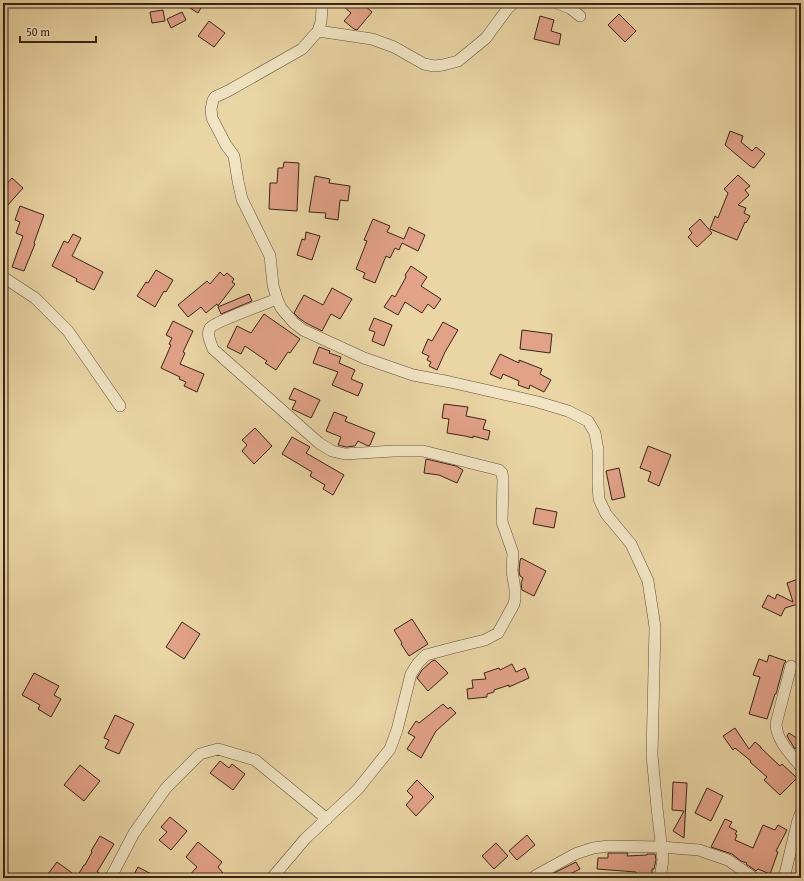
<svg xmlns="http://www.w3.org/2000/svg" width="804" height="881" viewBox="0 0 804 881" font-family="'Gentium Book Plus',serif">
	<rect width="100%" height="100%" fill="#ead5a4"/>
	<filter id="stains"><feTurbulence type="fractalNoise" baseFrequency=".005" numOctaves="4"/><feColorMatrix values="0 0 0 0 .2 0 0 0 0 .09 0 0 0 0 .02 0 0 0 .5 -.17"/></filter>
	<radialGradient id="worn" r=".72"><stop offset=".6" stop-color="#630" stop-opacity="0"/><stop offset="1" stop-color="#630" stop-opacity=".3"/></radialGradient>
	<path fill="#e2a288" stroke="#382418" d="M 182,3 L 204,3 L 198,13 Z
		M 340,3 L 362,3 L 372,12 L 357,30 L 354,29 L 344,21 L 351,13 Z
		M 163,10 L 165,21 L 152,23 L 150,12 Z
		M 182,12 L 186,20 L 171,28 L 167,19 Z
		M 619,14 L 636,31 L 625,42 L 608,25 Z
		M 540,16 L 554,20 L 551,31 L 561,34 L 559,45 L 534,39 Z
		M 209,21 L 225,33 L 214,47 L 198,36 Z
		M 730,131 L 743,136 L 741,142 L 752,151 L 756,147 L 765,154 L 754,168 L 750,166 L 725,145 Z
		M 284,162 L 299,163 L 297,211 L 269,209 L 270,183 L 277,183 L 278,168 L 283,168 Z
		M 738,175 L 750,186 L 745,190 L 749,195 L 738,205 L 746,208 L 744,213 L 750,216 L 746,223 L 745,222 L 737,240 L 710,229 L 715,216 L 718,218 L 728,193 L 724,189 Z
		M 315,176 L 330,179 L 329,183 L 350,186 L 348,201 L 340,200 L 338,220 L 325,218 L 326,213 L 309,212 Z
		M 12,178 L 23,188 L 7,206 L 3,202 L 3,188 Z
		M 20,206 L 44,215 L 34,243 L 35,244 L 24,271 L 12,267 L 23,236 L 16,233 L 20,222 L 15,220 Z
		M 373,219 L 390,226 L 387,232 L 404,239 L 409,227 L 425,235 L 418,251 L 402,243 L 399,250 L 395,248 L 390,258 L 386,256 L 375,283 L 363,278 L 365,273 L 356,269 L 367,241 L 364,240 Z
		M 700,219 L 712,233 L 697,247 L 688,237 L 692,233 L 689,229 Z
		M 306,232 L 320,236 L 312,260 L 297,255 L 302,239 L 305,240 Z
		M 73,234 L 81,238 L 72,256 L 103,272 L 94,290 L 76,281 L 77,279 L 52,266 L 64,241 L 68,243 Z
		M 411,266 L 427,277 L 421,286 L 441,299 L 434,309 L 428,304 L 422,313 L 405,302 L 398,315 L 384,307 L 392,295 L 395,297 L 406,277 L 405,275 Z
		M 156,270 L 173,280 L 166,292 L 164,291 L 155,307 L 137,296 L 146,282 L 148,283 Z
		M 220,272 L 224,276 L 227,273 L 234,279 L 232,282 L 235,284 L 218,306 L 217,304 L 206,313 L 201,307 L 188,317 L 178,305 L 207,281 L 210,284 Z
		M 332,288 L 352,299 L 340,319 L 331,314 L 322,331 L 306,323 L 299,318 L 294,313 L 304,295 L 323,305 Z
		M 249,294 L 252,301 L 221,314 L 218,307 Z
		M 264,314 L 300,339 L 290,353 L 288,352 L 276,370 L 265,363 L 267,361 L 245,346 L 241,354 L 227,347 L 237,326 L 251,333 Z
		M 374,318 L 392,325 L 384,346 L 372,341 L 375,332 L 369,330 Z
		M 173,321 L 193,331 L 183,352 L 185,353 L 180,364 L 204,374 L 197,392 L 184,386 L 186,382 L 179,379 L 180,377 L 161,368 L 171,345 L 169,344 L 172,338 L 166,335 Z
		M 443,322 L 458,330 L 445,352 L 437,370 L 429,366 L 431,362 L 427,360 L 429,356 L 422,353 L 428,339 L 432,341 Z
		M 522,330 L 552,334 L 550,353 L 520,349 Z
		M 319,347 L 330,351 L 329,353 L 341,357 L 339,363 L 355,370 L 351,379 L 363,384 L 358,396 L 332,385 L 338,372 L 313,363 Z
		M 500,354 L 519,363 L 519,360 L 542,369 L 540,374 L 551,380 L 544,392 L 530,385 L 529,389 L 518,385 L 519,381 L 503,374 L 501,379 L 490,374 Z
		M 294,388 L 320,400 L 311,418 L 292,409 L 296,401 L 289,399 Z
		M 444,404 L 468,407 L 466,416 L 486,420 L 483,429 L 490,431 L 488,440 L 473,436 L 473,438 L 465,436 L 447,433 L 449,419 L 442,418 Z
		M 334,412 L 347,417 L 345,421 L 375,433 L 370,445 L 368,446 L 358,441 L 355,446 L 346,447 L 338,445 L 341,437 L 326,431 Z
		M 255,428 L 272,446 L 254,464 L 242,451 L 247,445 L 242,440 Z
		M 292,437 L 310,447 L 306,453 L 344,475 L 333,495 L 323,489 L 325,485 L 310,476 L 312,472 L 282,454 Z
		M 648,446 L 671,455 L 659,486 L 648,481 L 651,472 L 640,468 Z
		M 426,459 L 456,466 L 463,470 L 457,483 L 439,475 L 424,473 Z
		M 619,468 L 625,497 L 612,500 L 606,471 Z
		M 536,508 L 557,512 L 554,528 L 533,524 Z
		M 521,558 L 546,571 L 534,596 L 522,590 L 521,583 L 523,578 L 520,576 L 519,571 L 520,561 Z
		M 801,578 L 801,603 L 785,608 L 781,616 L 762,607 L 768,595 L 775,599 L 777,594 L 793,602 L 787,583 Z
		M 412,619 L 428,644 L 409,656 L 401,644 L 402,643 L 394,630 Z
		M 182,622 L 200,634 L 184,659 L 166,647 Z
		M 769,655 L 786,661 L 784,664 L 776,694 L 775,694 L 767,719 L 749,714 L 760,677 L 753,675 L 759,659 L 767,662 Z
		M 435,660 L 448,673 L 428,691 L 417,678 L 422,670 L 432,661 Z
		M 512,664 L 516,672 L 525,668 L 529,678 L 509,687 L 509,685 L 494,690 L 494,692 L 487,694 L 487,697 L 468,699 L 467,689 L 473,688 L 472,680 L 486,679 L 484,673 L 499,668 L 500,670 Z
		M 34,673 L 59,686 L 54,695 L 61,699 L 51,717 L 38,709 L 40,705 L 22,695 Z
		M 443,704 L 448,709 L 450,707 L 456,713 L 436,731 L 421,758 L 407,749 L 415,737 L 408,733 L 416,721 L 419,723 Z
		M 115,715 L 134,724 L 119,754 L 105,748 L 109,740 L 104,738 Z
		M 735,728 L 749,749 L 755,742 L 761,747 L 761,748 L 780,766 L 782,764 L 797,778 L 780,795 L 764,780 L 767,777 L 750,762 L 751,761 L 735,748 L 733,750 L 723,736 Z
		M 789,733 L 801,741 L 795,749 L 787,736 Z
		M 220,761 L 229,768 L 232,764 L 245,774 L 233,790 L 210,773 Z
		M 80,765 L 100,781 L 84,801 L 64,785 Z
		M 417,780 L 434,797 L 416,816 L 406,805 L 413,797 L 407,791 Z
		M 673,782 L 687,783 L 684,838 L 673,831 L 684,811 L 672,810 Z
		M 707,788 L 723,796 L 711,821 L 695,813 Z
		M 170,817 L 187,831 L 171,850 L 159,840 L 167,832 L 161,827 Z
		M 725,819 L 732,822 L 729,827 L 737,831 L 735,834 L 737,835 L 735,840 L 753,848 L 763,825 L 775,830 L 778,825 L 787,830 L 776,851 L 778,852 L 770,874 L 758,869 L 756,871 L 746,864 L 747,863 L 741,861 L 732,854 L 711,847 Z
		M 527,835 L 535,845 L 517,860 L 509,851 Z
		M 100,836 L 114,844 L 97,872 L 103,875 L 102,878 L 83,878 L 78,875 L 84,865 L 85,865 L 92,852 L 91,851 Z
		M 198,842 L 222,862 L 218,867 L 227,878 L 187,878 L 197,867 L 186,857 Z
		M 496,843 L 508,856 L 494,869 L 482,856 Z
		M 608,853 L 628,853 L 627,856 L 647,855 L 647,854 L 655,854 L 656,860 L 654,869 L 652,869 L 652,878 L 636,878 L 636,872 L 597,869 L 598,858 L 608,858 Z
		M 57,862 L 79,878 L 45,878 Z
		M 576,862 L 580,869 L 562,878 L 554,878 L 552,874 Z
		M 138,867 L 159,878 L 132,878 Z"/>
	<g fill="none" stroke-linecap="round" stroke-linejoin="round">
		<defs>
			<path id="street" d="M 321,3 L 322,9 L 321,22 L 318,31 L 302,49 L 228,91 L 215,97 L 213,100 L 211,109 L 212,118 L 226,145 L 234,156 L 238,181 L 242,199 L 270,256 L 273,285 L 277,299 L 281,308 L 294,323 L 303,330 L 364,358 L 413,375 L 450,382 L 538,402 L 568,411 L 588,421 L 595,433 L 598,450 L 598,485 L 599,499 L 606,514 L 631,544 L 648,581 L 655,627 L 652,755 L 657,808 L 663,860 L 660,878
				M 557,3 L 570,8 L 580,16
				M 318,31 L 372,39 L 394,47 L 424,64 L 434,66 L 443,65 L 458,61 L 486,38 L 508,8 L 514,3
				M 3,277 L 35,298 L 68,331 L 120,406
				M 791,666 L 776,724 C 777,742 791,754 801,767
				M 535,876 L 575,854 L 593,848 L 609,846 L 661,847 L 699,850 L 728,860 L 754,878
				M 109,878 L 112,875 L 134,833 L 166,788 L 200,754 L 218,749 L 255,760 L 327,819
				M 272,878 L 305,839 L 358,789 L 390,749 L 397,730 L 411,674 L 418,663 L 426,655 L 452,648 L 485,640 L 498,633 L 514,604 L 515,599 L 515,589 L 512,571 L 513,553 L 502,522 L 503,480 L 502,473 L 499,470 L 423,451 L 394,451 L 345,454 L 332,451 L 319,443 L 213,349 C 211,343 206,334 210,328 C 214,322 267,303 277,299
				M 784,878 L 798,820 L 801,812"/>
		</defs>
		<use href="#street" stroke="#64503b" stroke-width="12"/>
		<use href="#street" stroke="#f1e4c4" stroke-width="11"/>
	</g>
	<rect width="804" height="881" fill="none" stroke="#ead5a4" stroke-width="16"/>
	<rect x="4" y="4" width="796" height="873" fill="none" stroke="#382418" stroke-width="2"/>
	<rect x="8" y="8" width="788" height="865" fill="none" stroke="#382418"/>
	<path d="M20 36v6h76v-6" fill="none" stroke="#382418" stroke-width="2"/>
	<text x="26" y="36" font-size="12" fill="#382418" stroke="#f1e4c4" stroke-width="3" paint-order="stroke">50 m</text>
	<rect width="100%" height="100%" filter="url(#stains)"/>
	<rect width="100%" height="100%" fill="url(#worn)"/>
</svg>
